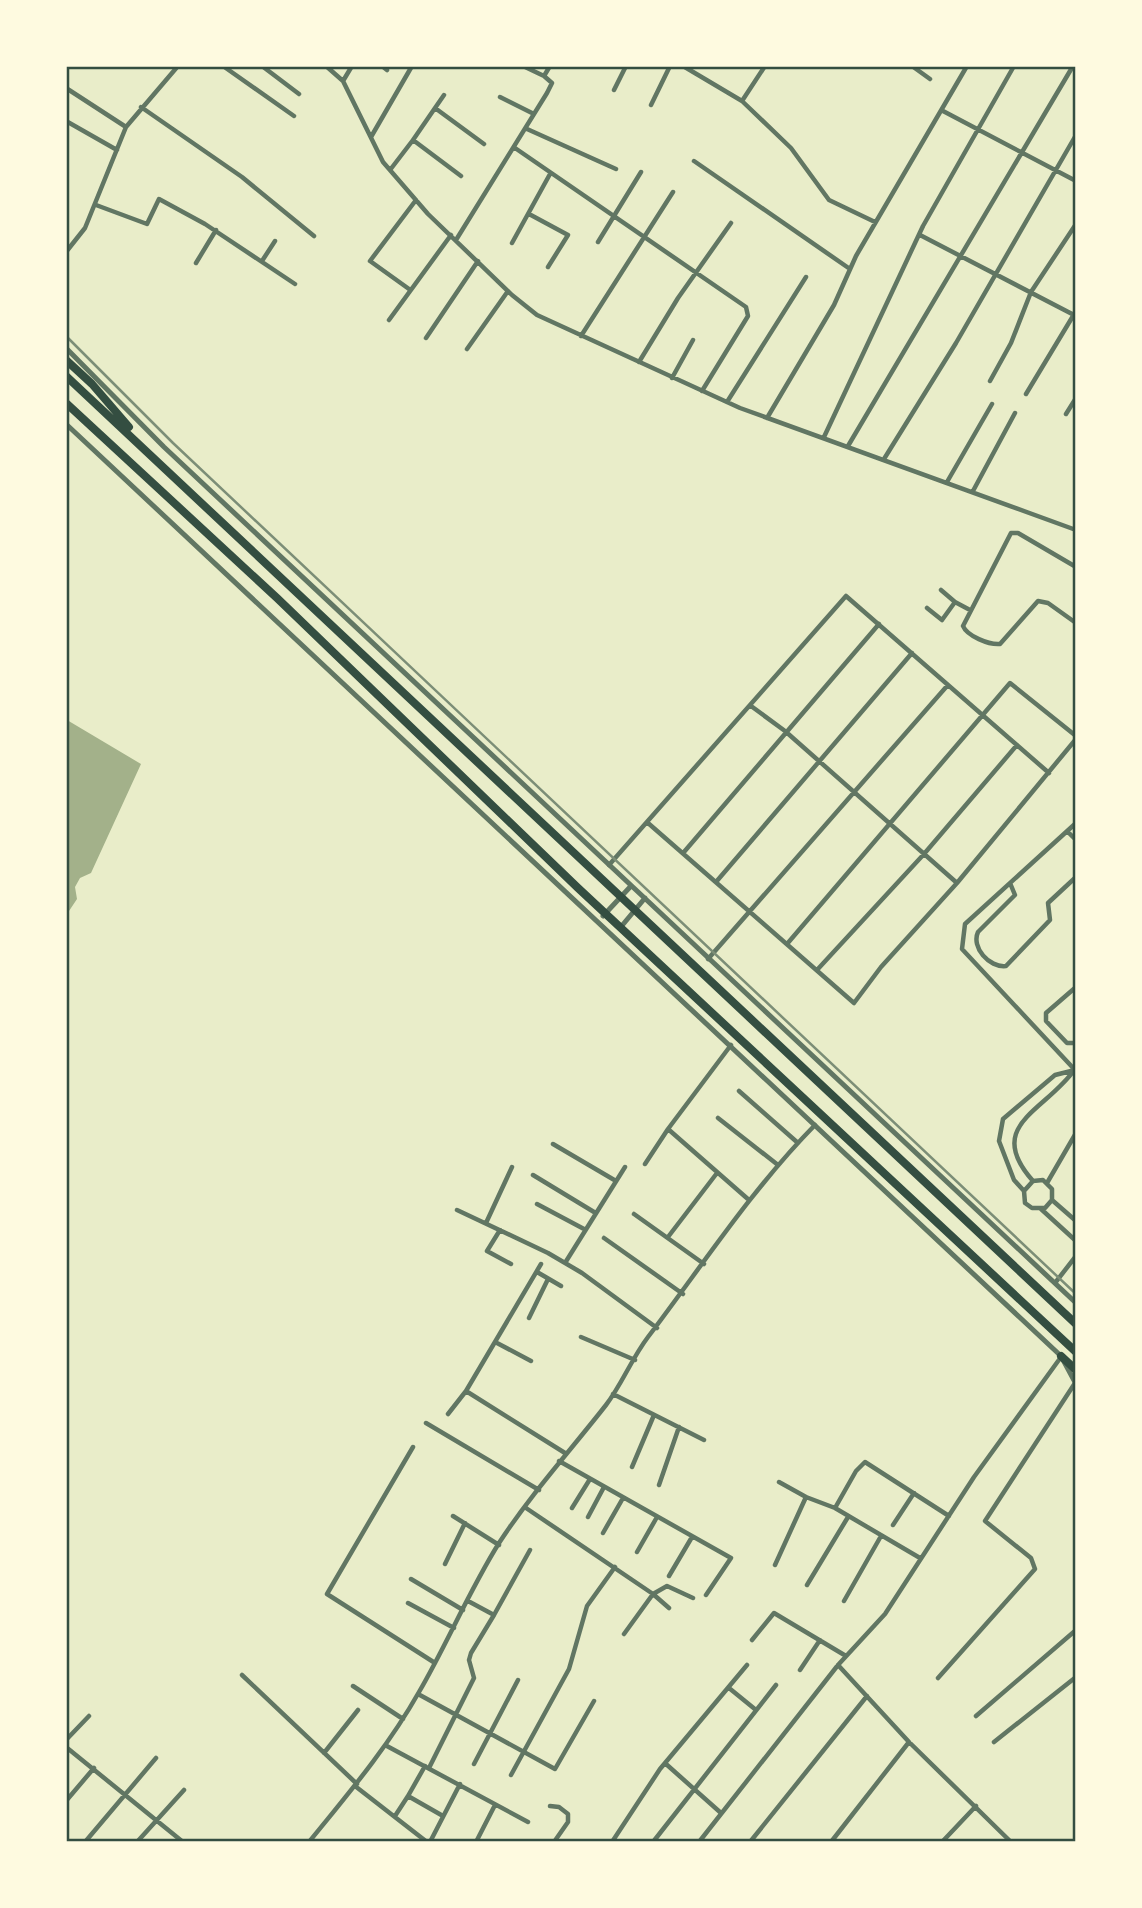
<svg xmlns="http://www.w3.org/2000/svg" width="1142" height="1908" viewBox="0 0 1142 1908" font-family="Mulish,sans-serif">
	<rect width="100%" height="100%" fill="#e9edc9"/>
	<path fill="#a3b18a" d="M 67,720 L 141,764 L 91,873 L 80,878 L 75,887 L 77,899 L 67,914 Z"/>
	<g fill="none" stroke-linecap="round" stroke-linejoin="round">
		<path stroke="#617663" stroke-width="4.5" d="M 223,66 L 294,116
			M 262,66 L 299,94
			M 326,66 L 343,81 L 383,162 L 428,214 L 512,295 L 537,315 L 740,408 L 1076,530
			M 382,66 L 387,70
			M 523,66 L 544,76
			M 683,66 L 742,101 L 791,148 L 829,200 L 875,222
			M 912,66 L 930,79
			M 343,81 L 352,66
			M 66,88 L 126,127
			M 614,90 L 626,66
			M 500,97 L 534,114
			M 742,101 L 765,66
			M 651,105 L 670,66
			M 141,107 L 242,177 L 314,236
			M 435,108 L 444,95
			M 943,111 L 1076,181
			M 66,121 L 117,150
			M 527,129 L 616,169
			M 371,137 L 412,66
			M 515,148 L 746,307 L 748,316 L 702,391
			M 694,161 L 850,269
			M 390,170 L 413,140
			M 461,176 L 413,140 L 435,108 L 484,144
			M 96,205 L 147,224 L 159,199 L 205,224 L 295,284
			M 529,214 L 568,235 L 548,267
			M 920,235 L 1076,316
			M 456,240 L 547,93 L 552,83 L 544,76 L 550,66
			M 598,242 L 641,172
			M 512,243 L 550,174
			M 66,252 L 85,228 L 126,127 L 178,66
			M 262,261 L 275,241
			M 196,263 L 216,230
			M 409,289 L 370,261 L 416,200
			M 389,320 L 451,235
			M 581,336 L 673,192
			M 426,338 L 478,261
			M 467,349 L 508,291
			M 639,362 L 678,298 L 731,223
			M 672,378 L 693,340
			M 990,381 L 1011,343 L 1031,292 L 1076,224
			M 1026,394 L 1076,311
			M 727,402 L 806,277
			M 1066,414 L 1076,398
			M 767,418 L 834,305 L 856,256 L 967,66
			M 824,437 L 923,226 L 1014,66
			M 848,446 L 1073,66
			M 884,459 L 956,343 L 1076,135
			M 947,482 L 992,404
			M 973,491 L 1015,413
			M 1076,567 L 1018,533 L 1011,533 L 963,626 C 967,636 989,645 1000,644 L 1038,601 L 1048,603 L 1076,623
			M 955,602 L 970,610
			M 927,608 L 942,620 L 955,602 L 941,590
			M 751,706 L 785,731 L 957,883
			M 648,823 L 854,1003 L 881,967 L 957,883 L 1076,739
			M 1067,831 L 1076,840
			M 684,852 L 879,624
			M 609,865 L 846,596 L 1049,773
			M 716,882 L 912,653
			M 1010,883 L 1015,895 L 978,932 C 971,947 989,968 1006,966 L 1050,920 L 1048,903 L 1076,877
			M 787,944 L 1010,683 L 1076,736
			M 708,959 L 947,686
			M 817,970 L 924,854 L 1017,745
			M 1076,987 L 1046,1013 L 1046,1021 L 1067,1043 L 1076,1043
			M 731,1045 L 668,1129 L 749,1200
			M 1075,1070 L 962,949 L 965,924 L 1076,823
			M 739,1091 L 798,1143
			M 718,1118 L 778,1165
			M 553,1144 L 616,1181
			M 645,1164 L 668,1129
			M 533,1175 L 594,1212
			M 1033,1181 L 1024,1191 L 1025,1203 L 1032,1208 L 1045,1208 L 1052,1200 L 1052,1189 L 1043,1180 L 1033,1181 C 983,1125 1046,1111 1075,1069
			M 1047,1183 L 1076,1133
			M 1024,1191 L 1014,1180 L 999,1141 L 1003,1119 L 1055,1075 L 1075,1070
			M 1052,1200 L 1076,1221
			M 537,1204 L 584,1229
			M 1041,1209 L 1076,1241
			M 457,1210 L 548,1253 L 582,1273 L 657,1328
			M 634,1214 L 704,1264
			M 486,1223 L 512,1167
			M 500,1230 L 487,1251 L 511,1264
			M 668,1237 L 717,1173
			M 604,1238 L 683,1294
			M 565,1263 L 625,1167
			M 541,1264 L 466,1391 L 565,1453
			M 537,1272 L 561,1286
			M 1055,1283 L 1076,1256
			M 529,1318 L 548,1279
			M 581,1337 L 635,1360
			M 497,1343 L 531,1361
			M 613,1394 L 704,1440
			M 448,1414 L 466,1391
			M 426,1423 L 539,1490
			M 413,1447 L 327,1594 L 435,1663
			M 559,1461 L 731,1558 L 706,1595
			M 632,1467 L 654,1415
			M 779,1482 L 806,1497
			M 659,1485 L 679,1427
			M 526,1508 L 653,1594 L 667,1586 L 693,1598
			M 572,1508 L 590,1479
			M 835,1508 L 856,1471 L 865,1462 L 949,1516
			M 453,1516 L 499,1545
			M 588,1517 L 604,1487
			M 893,1525 L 914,1493
			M 603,1533 L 623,1498
			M 637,1552 L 657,1517
			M 445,1564 L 465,1523
			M 775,1565 L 806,1497 L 835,1508 L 920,1558
			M 669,1576 L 692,1537
			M 411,1579 L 463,1610
			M 807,1585 L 848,1517
			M 468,1601 L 494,1615 L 530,1550
			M 844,1601 L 881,1536
			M 408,1603 L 454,1628
			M 624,1634 L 653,1594 L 669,1608
			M 752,1640 L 774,1613 L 846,1656
			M 838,1665 L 909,1742 L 1011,1842
			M 800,1670 L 820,1640
			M 242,1675 L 357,1784
			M 938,1678 L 1035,1569 L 1031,1558 L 985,1521 L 1075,1383
			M 353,1686 L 403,1719
			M 729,1688 L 756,1710
			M 418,1694 L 555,1769 L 594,1701
			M 976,1716 L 1076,1630
			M 66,1740 L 89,1716
			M 994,1742 L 1076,1677
			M 385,1745 L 528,1822
			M 66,1747 L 183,1842
			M 324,1753 L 358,1710
			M 474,1764 L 518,1680
			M 666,1764 L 721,1813
			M 429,1768 L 474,1678 L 469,1660 L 471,1653 L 494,1615
			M 511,1775 L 569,1669 L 587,1606 L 615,1567
			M 355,1786 L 427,1842
			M 408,1796 L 425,1766
			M 66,1801 L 94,1768
			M 550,1806 L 559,1807 L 568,1814 L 568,1822 L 554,1842
			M 395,1816 L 408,1796 L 443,1816
			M 85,1842 L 156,1758
			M 137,1842 L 184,1790
			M 309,1842 C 348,1794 388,1747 419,1692 C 447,1644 469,1591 499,1543 C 531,1494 570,1451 606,1405 C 622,1384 632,1358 648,1337 C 702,1266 752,1189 815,1125
			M 430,1842 L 460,1784
			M 476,1842 L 495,1805
			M 612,1842 L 660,1769 L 747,1665
			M 653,1842 L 776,1685
			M 699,1842 L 838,1665 L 885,1614 L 974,1477 L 1061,1357
			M 750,1842 L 867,1696
			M 831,1842 L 909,1742
			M 942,1842 L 976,1806"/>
		<path stroke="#617663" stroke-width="5" d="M 66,348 L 164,447 L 1076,1303
			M 66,424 L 1061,1356 L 1076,1384
			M 603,916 L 631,886
			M 620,928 L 645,898"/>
		<path stroke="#344e41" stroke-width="8" d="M 66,360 L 92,384 L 129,427
			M 66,376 L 1076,1324
			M 66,403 L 277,598 L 578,888 L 1076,1352
			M 1061,1356 L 1076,1370"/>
		<path stroke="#7c8e77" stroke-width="2.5" d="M 66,336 L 173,443 L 1076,1294"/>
	</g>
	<rect width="1142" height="1908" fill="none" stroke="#fefae0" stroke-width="136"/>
	<rect x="68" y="68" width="1006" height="1772" fill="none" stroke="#344e41" stroke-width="2.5"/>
</svg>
